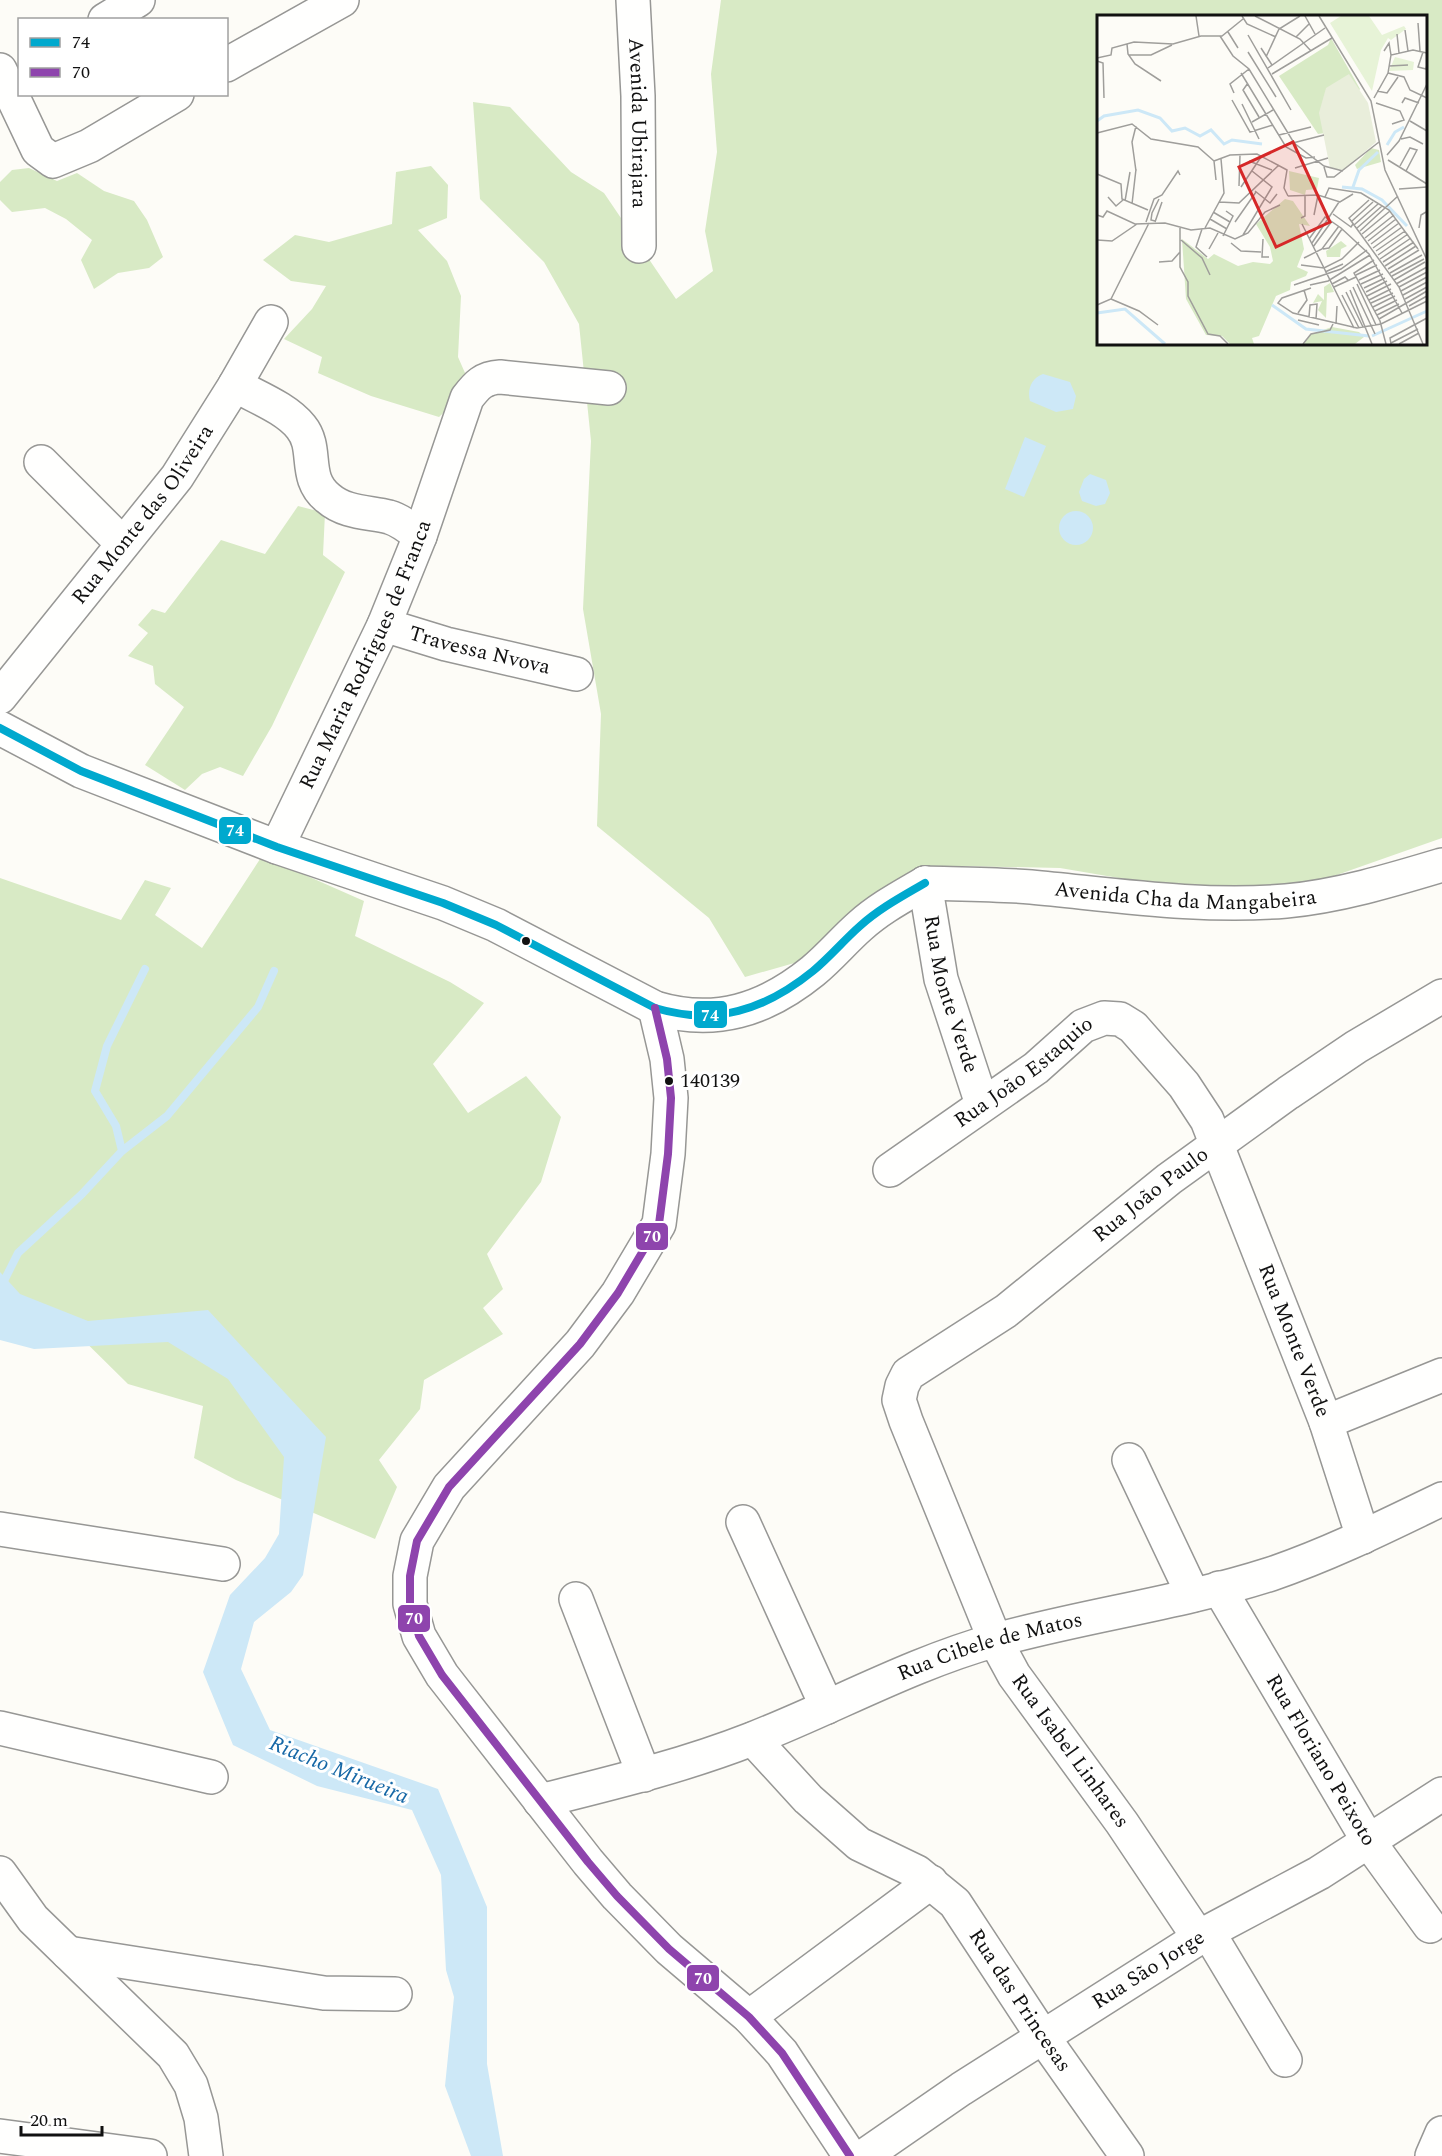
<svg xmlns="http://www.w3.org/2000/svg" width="1442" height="2156" viewBox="0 0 1442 2156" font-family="Spectral,serif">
	<rect width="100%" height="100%" fill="#fdfcf7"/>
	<path fill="#d8eac5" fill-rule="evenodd" d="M 721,0 L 1442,0 L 1442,838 L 1260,902 L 1060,868 L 961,866 L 861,944 L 745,977 L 709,918 L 597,826 L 601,714 L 583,609 L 591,441 L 579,324 L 544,262 L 480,199 L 473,102 L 510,107 L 571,172 L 604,193 L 676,299 L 713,271 L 705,231 L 717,152 L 711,74 ZM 1098,16 L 1426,16 L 1426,344 L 1098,344 Z
		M 431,166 L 448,185 L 447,218 L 418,230 L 447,261 L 461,296 L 458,357 L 469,382 L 458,399 L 439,417 L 371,396 L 318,373 L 322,357 L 284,339 L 312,309 L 326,286 L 291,281 L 263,260 L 295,235 L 329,242 L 392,224 L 396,172 Z
		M 29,168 L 57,181 L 77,173 L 104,191 L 134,201 L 147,220 L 163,257 L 149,268 L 118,273 L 94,289 L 81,260 L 92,240 L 66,219 L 45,208 L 12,212 L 0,200 L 0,182 L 12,170 Z
		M 298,506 L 325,513 L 323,555 L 345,572 L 272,726 L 243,776 L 220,767 L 202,774 L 185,790 L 145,765 L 184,707 L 155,684 L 153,666 L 128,656 L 148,633 L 138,625 L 152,609 L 165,613 L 221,540 L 265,554 Z
		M 262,856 L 364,901 L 355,936 L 450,982 L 484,1003 L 433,1064 L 468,1113 L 526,1076 L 561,1117 L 541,1182 L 487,1254 L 503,1289 L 483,1308 L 503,1334 L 424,1380 L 420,1409 L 379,1460 L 397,1487 L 375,1539 L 236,1480 L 194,1458 L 203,1406 L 128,1384 L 55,1312 L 0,1295 L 0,878 L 121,920 L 145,880 L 171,888 L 155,915 L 202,948 Z"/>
	<path fill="#cde8f7" d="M 1043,374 L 1070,382 L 1076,396 L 1073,409 L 1056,412 L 1030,401 C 1027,390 1031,378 1043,374 Z
		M 1025,437 L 1046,446 L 1024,497 L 1005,489 Z
		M 1090,474 L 1106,480 L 1110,493 L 1105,504 L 1096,506 L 1082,501 L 1079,492 L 1084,479 Z
		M1059 528a17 17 0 1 1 34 0a17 17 0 1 1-34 0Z
		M 0,1272 L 20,1294 L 88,1321 L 208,1310 L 326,1437 L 303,1575 L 291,1592 L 254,1622 L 241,1669 L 270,1730 L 438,1789 L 487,1907 L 487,2064 L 503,2156 L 471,2156 L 445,2086 L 454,1997 L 446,1970 L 441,1875 L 412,1810 L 317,1786 L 233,1745 L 203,1672 L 230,1595 L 265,1558 L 279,1534 L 284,1457 L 228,1379 L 168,1342 L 34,1349 L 0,1340 Z"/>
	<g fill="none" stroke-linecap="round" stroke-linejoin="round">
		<path stroke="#cde8f7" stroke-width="8" d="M 122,1151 L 116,1126 L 95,1091 L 107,1046 L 145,969
			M 0,1289 L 18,1253 L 82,1194 L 122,1151 L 167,1116 L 258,1007 L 274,971"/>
		<defs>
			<g id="minor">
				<path id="s1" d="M 633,0 L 638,96 L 639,246"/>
				<path d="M 105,20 L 138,0"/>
				<path d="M 226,65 L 342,0"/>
				<path d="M 0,70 L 38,150 L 53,161 L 89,146 L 177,94"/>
				<path d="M 235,385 C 256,397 286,408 301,427 C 319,449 302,477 328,498 C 345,513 368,512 389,517 C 400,520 411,529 420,536"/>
				<path d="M 41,462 L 122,543"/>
				<path id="s2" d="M 384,625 L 446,644 L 576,674"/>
				<path id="s3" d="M 0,697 L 177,477 L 235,385 L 271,322"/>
				<path d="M 0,728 L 81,771 L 277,847 L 443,903 L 496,925 L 655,1008 C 715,1026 765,1010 813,971 C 830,957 844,940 860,926 C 880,908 903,896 925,883"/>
				<path id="s4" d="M 277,847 L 384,625 L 420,536 L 467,398 C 477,385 483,378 500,377 L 609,388"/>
				<path id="s5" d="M 925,883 C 960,884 996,884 1031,887 C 1116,895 1200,908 1286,901 C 1339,896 1392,880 1442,865"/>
				<path id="s6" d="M 925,883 L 941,979 L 982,1104"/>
				<path d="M 655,1008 L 667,1059 L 671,1098 L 668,1154 L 659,1224 L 618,1293 L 580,1344 L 449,1487 L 417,1541 L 410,1576 L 410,1604 L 419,1636 L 442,1675 L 588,1862 L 617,1896 L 669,1949 L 749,2017 L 782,2053 L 850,2156"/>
				<path id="s7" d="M 890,1170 L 1036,1068 L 1083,1026 L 1104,1018 L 1120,1019 L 1133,1027 L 1184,1085 L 1207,1120 L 1326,1422 L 1363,1537"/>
				<path d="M 1326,1422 L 1442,1375"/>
				<path d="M 1129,1460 L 1193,1595"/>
				<path d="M 743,1522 L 827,1707"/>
				<path d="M 0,1529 L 223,1564"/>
				<path id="s8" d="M 1219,1588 L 1369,1842 L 1430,1926"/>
				<path d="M 576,1599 L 644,1775"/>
				<path d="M 0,1728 L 211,1777"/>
				<path id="s9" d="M 753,1739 L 808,1799 L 859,1844 L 917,1872 L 955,1903 L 1043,2037 L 1127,2156"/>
				<path id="s10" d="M 540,1801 C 612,1783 683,1766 752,1739 C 834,1707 910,1664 996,1640 C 1087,1615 1181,1603 1271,1574 C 1330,1554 1386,1526 1442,1499"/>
				<path d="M 0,1873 L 33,1919 L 173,2055 L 191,2085 L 201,2118 L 206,2156"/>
				<path d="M 1208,1932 L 1285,2060"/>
				<path id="s11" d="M 1199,1938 L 1122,1823 L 1014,1675 L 995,1640 L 906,1421 L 899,1400 L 902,1386 L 908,1374 L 1006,1311 L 1169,1179 L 1288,1093 L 1356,1047 L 1442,996"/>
				<path d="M 68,1953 L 324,1993 L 395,1994"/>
				<path d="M 749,2017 L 931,1882"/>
				<path d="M 0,2136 L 150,2156"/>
				<path id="s12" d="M 864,2156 L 961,2089 L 1208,1932 L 1319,1873 L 1442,1794"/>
				<path d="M 1432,2156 L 1442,2133"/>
			</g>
		</defs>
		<use href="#minor" stroke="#979795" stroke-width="36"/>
		<use href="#minor" stroke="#fffffe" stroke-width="33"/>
		<defs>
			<path id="bus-1" d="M 0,728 L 81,771 L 277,847 L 443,903 L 496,925 L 655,1008 C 715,1026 765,1010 813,971 C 830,957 844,940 860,926 C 880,908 903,896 925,883"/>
			<path id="bus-2" d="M 655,1008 L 667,1059 L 671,1098 L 668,1154 L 659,1224 L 618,1293 L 580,1344 L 449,1487 L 417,1541 L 410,1576 L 410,1604 L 419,1636 L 442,1675 L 588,1862 L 617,1896 L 669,1949 L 749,2017 L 782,2053 L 850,2156"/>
		</defs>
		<use href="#bus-1" stroke="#fff" stroke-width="12"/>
		<use href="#bus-2" stroke="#fff" stroke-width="12"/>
		<use href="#bus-1" stroke="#00a9ce" stroke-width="8"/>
		<use href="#bus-2" stroke="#8e44ad" stroke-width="8"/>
	</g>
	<g fill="#111" stroke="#fff" stroke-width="2">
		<circle cx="526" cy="941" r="5"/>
		<circle cx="669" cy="1081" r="5"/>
	</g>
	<g text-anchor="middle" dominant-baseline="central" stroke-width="6" stroke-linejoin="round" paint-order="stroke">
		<g font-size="20" fill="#111" stroke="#fff" text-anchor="start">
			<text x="680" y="1081">140139</text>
		</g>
		<g font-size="21" fill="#111" stroke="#fff">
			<text stroke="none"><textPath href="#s1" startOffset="123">Avenida Ubirajara</textPath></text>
			<text stroke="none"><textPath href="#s3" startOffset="232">Rua Monte das Oliveira</textPath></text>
			<text stroke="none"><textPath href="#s2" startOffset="99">Travessa Nvova</textPath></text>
			<text stroke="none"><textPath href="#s4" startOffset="212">Rua Maria Rodrigues de Franca</textPath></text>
			<text stroke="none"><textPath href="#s5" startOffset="261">Avenida Cha da Mangabeira</textPath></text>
			<text stroke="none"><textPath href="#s6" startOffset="114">Rua Monte Verde</textPath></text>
			<text stroke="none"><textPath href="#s7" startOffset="166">Rua João Estaquio</textPath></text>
			<text stroke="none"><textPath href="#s11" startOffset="950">Rua João Paulo</textPath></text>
			<text stroke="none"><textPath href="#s7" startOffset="651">Rua Monte Verde</textPath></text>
			<text stroke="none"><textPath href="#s10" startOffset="477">Rua Cibele de Matos</textPath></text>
			<text transform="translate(1070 1751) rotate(54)">Rua Isabel Linhares</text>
			<text stroke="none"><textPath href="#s8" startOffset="200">Rua Floriano Peixoto</textPath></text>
			<text stroke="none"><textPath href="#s12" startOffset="340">Rua São Jorge</textPath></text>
			<text stroke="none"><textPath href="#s9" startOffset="380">Rua das Princesas</textPath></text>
		</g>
		<g font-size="22" font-style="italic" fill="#1768a6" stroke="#fff">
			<text transform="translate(339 1770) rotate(22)">Riacho Mirueira</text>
		</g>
	</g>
	<g transform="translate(1097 15)">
		<rect width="330" height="330" fill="#fdfcf7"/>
		<path d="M 244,1 L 272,1 L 285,20 L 307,11 L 309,14 L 294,25 L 291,23 L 284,35 L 275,76 L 233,8 ZM 298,42 L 317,47 L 316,55 L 292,56 Z" fill="#e7f3d7"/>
		<path d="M 234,23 L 263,74 L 228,118 L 221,119 L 182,61 L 231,30 ZM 274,133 L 282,135 L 284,147 L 260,154 L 258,150 ZM 192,156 L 222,163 L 220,174 L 209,175 L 208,180 L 193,175 ZM 188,184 L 196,186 L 213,211 L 202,209 L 207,234 L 200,252 L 211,257 L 209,261 L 194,267 L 193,275 L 179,281 L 162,321 L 155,323 L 157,329 L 133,329 L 125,321 L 109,320 L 89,284 L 85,224 L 111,244 L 117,239 L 141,251 L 156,247 L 173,249 L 176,246 L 173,232 L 159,209 ZM 244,226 L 250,231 L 244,234 L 243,242 L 230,242 L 229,236 ZM 233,268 L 237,277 L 230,278 L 229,303 L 221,295 L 225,286 L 216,288 L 221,279 L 227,285 L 227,272 ZM 235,312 L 262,317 L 267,322 L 258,329 L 207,329 L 214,319 Z" fill="#d8eac5"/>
		<path d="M 252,59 L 271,88 L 279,127 L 247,155 L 233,153 L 222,98 L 229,73 Z" fill="#e9eedb"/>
		<path fill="none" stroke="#cde8f7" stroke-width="3" d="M 0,106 L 7,101 L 41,95 L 63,103 L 75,116 L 88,113 L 103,121 L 114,115 L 127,129 L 135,125 L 165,129M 290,130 L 298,117 L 307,112M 245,172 L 265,174 L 285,185 L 310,211M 256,172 L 262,155 L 281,137M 175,290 L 209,314 L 272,321M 0,298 L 28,294 L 68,329M 275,321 L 330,296"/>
		<path fill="none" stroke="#9f9e9b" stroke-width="1.5" d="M 99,1 L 102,21M 145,1 L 150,9 L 179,22M 158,1 L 203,24 L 214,36M 208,1 L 218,19M 222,1 L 274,86 L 288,155 L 330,245M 321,8 L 323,36M 308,15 L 311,36M 131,17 L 141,33M 300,19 L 302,38M 151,20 L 194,95M 123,21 L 136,41 L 152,54 L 197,128 L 227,151 L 246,156M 199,22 L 212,9M 30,29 L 31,39 L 38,49 L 64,66M 164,33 L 175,50M 287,36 L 292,28 L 294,40M 151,37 L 179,82M 326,37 L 321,52 L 329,54 L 330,50M 32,40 L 54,40 L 75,30M 169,42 L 182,14 L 203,1M 0,43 L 14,40 L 15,33 L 37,27 L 76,29 L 104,21 L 125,21 L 146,4M 0,46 L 6,48 L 7,83M 292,51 L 311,50M 171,53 L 228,13M 144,58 L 189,132 L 209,143 L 218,142M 291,58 L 307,62 L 313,75 L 330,83M 175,59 L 235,23M 151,68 L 146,75 L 162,102M 280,76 L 290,78 L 301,62M 137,78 L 133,69 L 152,54M 277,83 L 291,58 L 294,40 L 316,35 L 330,38M 135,85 L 153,117 L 176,110M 279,88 L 303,96 L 307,105 L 295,109M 305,88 L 308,83 L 322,88M 145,89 L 162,124M 313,106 L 330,116M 155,107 L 176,95M 0,118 L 35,109 L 54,124 L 101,132 L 117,146M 182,120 L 214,112M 304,124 L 313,122 L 326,129M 188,130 L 227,120M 290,140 L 302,126 L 330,69M 291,145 L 330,169M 117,146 L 133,140 L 160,139 L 190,155 L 187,173 L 191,181M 117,146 L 119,165M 152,146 L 175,155M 303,151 L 313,133 L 320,135 L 309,156M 227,152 L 230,162 L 237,162 L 282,127M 198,153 L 231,143M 39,156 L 35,127 L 39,111M 0,159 L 24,169 L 25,184 L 51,195M 142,171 L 143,140M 144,172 L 164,142M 302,174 L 330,172M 158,176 L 173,188 L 180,179M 191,181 L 221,180 L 243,187 L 256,179M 11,182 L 19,191 L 26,185M 228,182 L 232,173 L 264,178 L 292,195 L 321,234M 272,185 L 252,203 L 302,272 L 326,329M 28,186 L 33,157M 122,187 L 142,188 L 182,150M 35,189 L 39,154M 116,197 L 133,207M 236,199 L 254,212 L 256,209M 0,200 L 6,202 L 10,196 L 38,209 L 68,208 L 94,215 L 113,213 L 138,224 L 151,218 L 168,197 L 183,190M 217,200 L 221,180M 204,203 L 208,201 L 208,180M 113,204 L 130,214M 58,206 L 54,205 L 55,198 L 62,184M 255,206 L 276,187M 49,207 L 57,184 L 65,180 L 81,156 L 83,160M 58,207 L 65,187M 138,207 L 159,177M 205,209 L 257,313M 257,210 L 281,189M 83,213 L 83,252 L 91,267 L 91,281 L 111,319 L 123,321 L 131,329M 108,213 L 127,178 L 124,144M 260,213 L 285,191M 322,213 L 324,200 L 329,197M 105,214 L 99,232 L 110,242M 263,216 L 301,181M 265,219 L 293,196M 146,220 L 175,172 L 155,156M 126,221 L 136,201 L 129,196M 268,223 L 297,200M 166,224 L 165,242 L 172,242M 212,224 L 228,202 L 244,213 L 272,239 L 305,298M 0,225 L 15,226 L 40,209M 84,225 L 105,243 L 113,260M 271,226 L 299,204M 134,228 L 144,236 L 164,237M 215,228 L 242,187M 274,229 L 302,208M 216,232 L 235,206M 276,233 L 305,212M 112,234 L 121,218M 226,234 L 232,233 L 245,214M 279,236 L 308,216M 281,240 L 311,219M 207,243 L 225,234 L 242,211M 283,244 L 314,223M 277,245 L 257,258 L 283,306 L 289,329M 62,247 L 75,246 L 83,237M 286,247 L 317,227M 204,250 L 227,253 L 245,244 L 262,227M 288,251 L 319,231M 291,254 L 322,235M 228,257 L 246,249M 293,258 L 325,240M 259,260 L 280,250M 295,261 L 327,244M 262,265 L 283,255M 297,265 L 328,247M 235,269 L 248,262 L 251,265M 260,269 L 279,310M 264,269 L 286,259M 299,269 L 330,252M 197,270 L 244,254 L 270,235M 213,270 L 231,266 L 273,240M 237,272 L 259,262M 256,272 L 278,319M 302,272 L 330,257M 214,273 L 185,283 L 181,288 L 196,298 L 260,313 L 284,309 L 330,286M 267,273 L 288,263M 253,275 L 275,329M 304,276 L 330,262M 249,277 L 266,312M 269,277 L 290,266M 245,280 L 262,313M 306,280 L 330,267M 270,281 L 294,269M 14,284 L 42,296 L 61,310M 308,284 L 330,272M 272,285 L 294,274M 274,288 L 296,278M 0,290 L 14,284 L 52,208M 312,291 L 330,281M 276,292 L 298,281M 278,296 L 300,285M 201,298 L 210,285 L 207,275M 280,300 L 302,289M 212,302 L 213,290 L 220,289 L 219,304M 282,304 L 330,276M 201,305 L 222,310M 239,309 L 240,291M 294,328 L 321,314M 206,329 L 214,319 L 233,315 L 236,309M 294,329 L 293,323 L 330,303M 302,329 L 322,318"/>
		<path fill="#d62828" fill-opacity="0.15" stroke="#d62828" stroke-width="3" d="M 196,127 L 233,207 L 179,232 L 142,152 Z"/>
		<rect width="330" height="330" fill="none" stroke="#111" stroke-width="3"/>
	</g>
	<g stroke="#fff" stroke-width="2">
		<rect x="218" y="816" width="34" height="29" rx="6" fill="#00a9ce"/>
		<rect x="693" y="1000" width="35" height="29" rx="6" fill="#00a9ce"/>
		<rect x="635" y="1222" width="34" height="29" rx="6" fill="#8e44ad"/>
		<rect x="397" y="1604" width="34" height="29" rx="6" fill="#8e44ad"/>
		<rect x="686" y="1964" width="34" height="28" rx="6" fill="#8e44ad"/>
	</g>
	<g font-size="16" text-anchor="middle" font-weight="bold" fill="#fff">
		<text x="235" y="836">74</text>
		<text x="710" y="1021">74</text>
		<text x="652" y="1242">70</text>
		<text x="414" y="1624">70</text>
		<text x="703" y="1984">70</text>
	</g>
	<rect x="18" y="18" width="210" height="78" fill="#ffffff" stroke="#a0a0a0" stroke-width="1.5"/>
	<rect x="30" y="38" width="30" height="9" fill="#00a9ce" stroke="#a0a0a0" stroke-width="1.5"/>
	<text x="72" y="48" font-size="18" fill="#111111">74</text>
	<rect x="30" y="68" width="30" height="9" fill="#8e44ad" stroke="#a0a0a0" stroke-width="1.5"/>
	<text x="72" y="78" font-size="18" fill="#111111">70</text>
	<path d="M21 2126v9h81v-9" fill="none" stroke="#111111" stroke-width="3"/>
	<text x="30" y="2126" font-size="18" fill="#111111" stroke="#ffffff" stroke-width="4.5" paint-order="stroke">20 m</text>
</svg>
